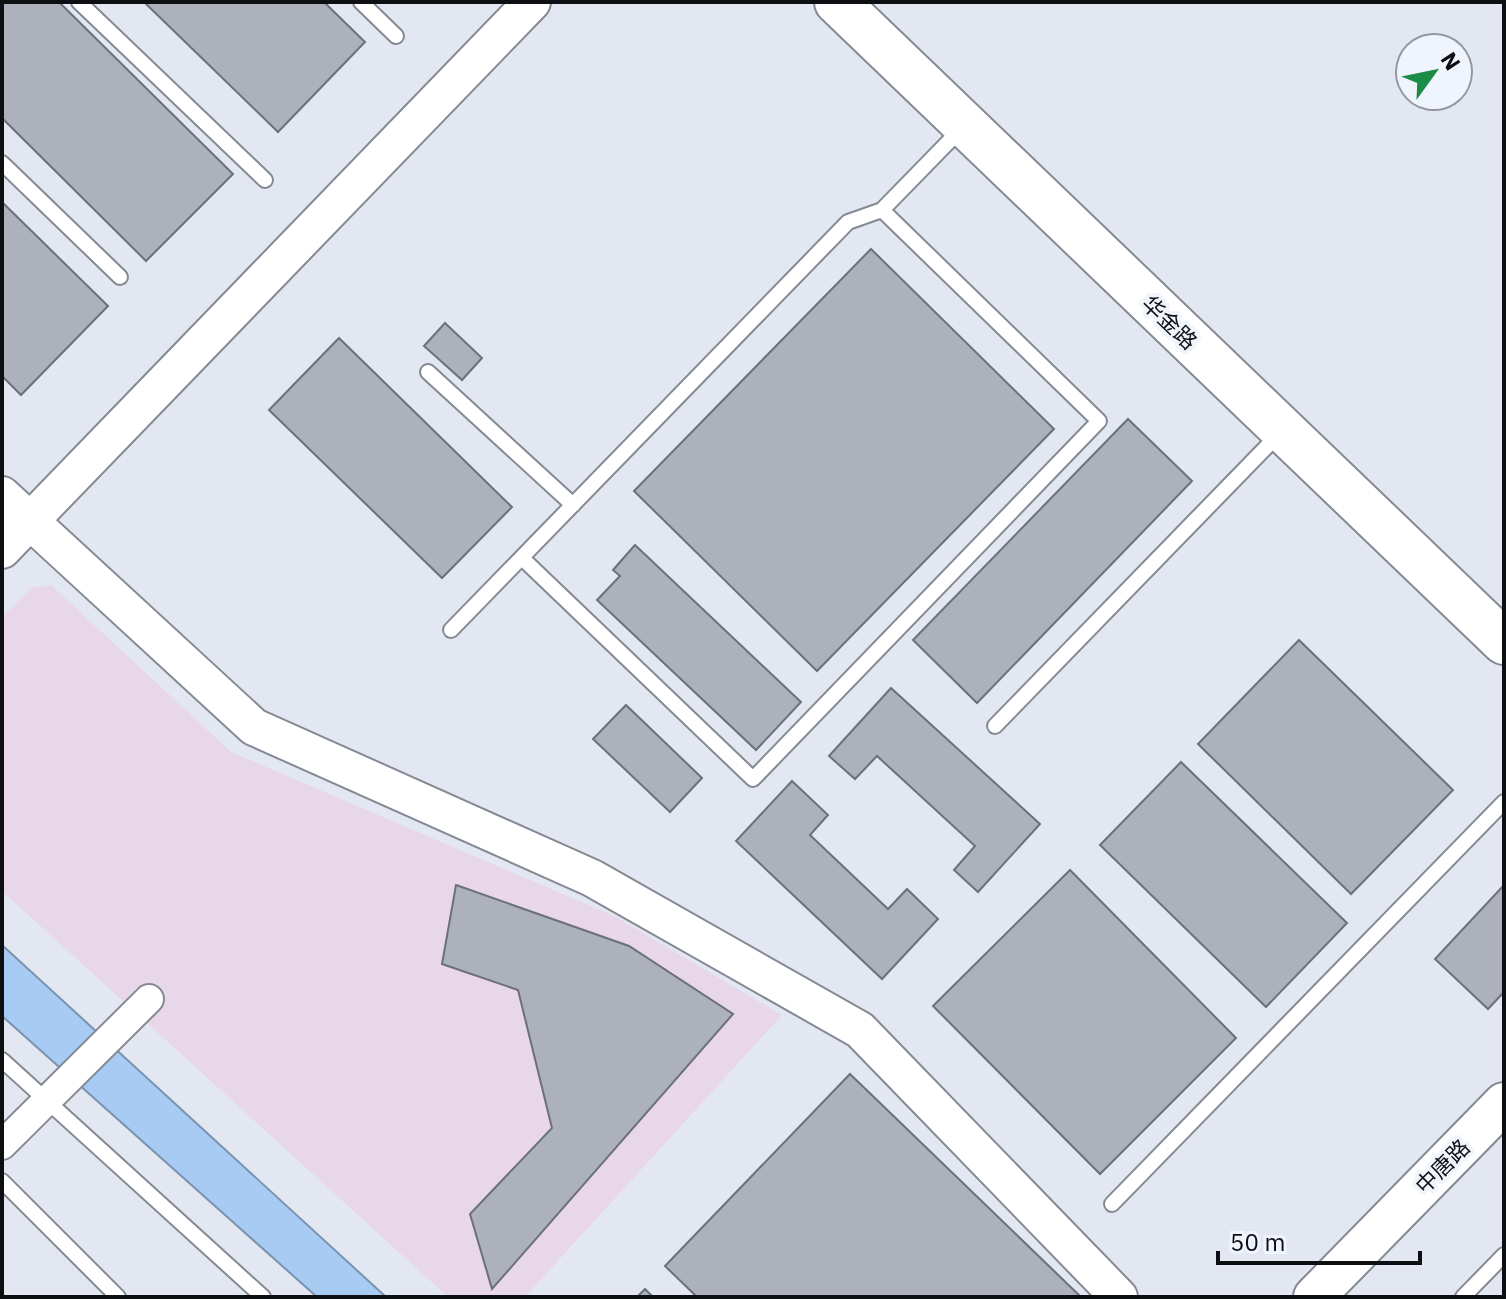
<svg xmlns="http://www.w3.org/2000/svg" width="1506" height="1299" viewBox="0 0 1506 1299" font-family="'IBM Plex Sans','Noto Sans SC',sans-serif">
	<rect width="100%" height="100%" fill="#e2e7f2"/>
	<path fill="#e8d7e9" d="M 51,585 L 231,752 L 614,916 L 782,1015 L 525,1297 L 448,1297 L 2,891 L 2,617 L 31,588 Z"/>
	<path fill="#a8cbf4" stroke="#7a93b0" stroke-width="2" d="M 2,945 L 386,1297 L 317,1297 L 2,1016 Z"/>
	<path fill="#acb1bb" stroke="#6b7079" stroke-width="2" d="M 2,2 L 59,2 L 233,174 L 146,261 L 2,118 Z
		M 144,2 L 324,2 L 365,42 L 278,132 Z
		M 2,202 L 108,306 L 21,395 L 2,376 Z
		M 871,249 L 1054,429 L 817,671 L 634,491 Z
		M 445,323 L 482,358 L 462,380 L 424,346 Z
		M 339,338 L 512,507 L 442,578 L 269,410 Z
		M 1128,419 L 1192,481 L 977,703 L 913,640 Z
		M 635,545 L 801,702 L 756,750 L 597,600 L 620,576 L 613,570 Z
		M 1299,640 L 1453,790 L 1351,894 L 1198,744 Z
		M 891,688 L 1040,824 L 978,892 L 954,870 L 975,846 L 877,756 L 855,779 L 829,756 Z
		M 626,705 L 702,778 L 670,812 L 593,739 Z
		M 1181,762 L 1347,923 L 1266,1007 L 1100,845 Z
		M 792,781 L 828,815 L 810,835 L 888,909 L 907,889 L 938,919 L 882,979 L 736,841 Z
		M 1070,870 L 1236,1038 L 1100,1174 L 933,1006 Z
		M 456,885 L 629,946 L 733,1014 L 492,1289 L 470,1214 L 552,1128 L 518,990 L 442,964 Z
		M 1504,885 L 1504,992 L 1488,1009 L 1435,959 Z
		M 850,1074 L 1081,1297 L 697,1297 L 665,1266 Z
		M 645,1289 L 653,1297 L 637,1297 Z"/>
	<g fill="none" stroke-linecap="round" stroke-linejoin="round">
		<defs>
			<path id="service" d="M 79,2 L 265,180
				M 361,2 L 396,36
				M 2,163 L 120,277
				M 428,372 L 573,505
				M 522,558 L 753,779 L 1099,421 L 882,210
				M 451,630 L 848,222 L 882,210 L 962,128
				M 995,726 L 1279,434
				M 2,1060 L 263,1297
				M 2,1181 L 118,1297
				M 1112,1204 L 1504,802
				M 1463,1297 L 1504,1255"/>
			<path id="minor" d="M 2,1145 L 149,999"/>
			<path id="tertiary" d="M 2,495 L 254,727 L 592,878 L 860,1030 L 1119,1297
				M 2,550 L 532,2"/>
			<path id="secondary" d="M 1314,1297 L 1504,1103"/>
			<path id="primary" d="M 837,2 L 1504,642"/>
		</defs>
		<use href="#service" stroke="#848993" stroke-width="18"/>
		<use href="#minor" stroke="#848993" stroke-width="32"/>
		<use href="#tertiary" stroke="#848993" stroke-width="40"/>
		<use href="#secondary" stroke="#848993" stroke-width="44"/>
		<use href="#primary" stroke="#848993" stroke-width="48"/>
		<use href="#service" stroke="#fff" stroke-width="14"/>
		<use href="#minor" stroke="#fff" stroke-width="28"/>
		<use href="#tertiary" stroke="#fff" stroke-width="36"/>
		<use href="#secondary" stroke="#fff" stroke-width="40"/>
		<use href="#primary" stroke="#fff" stroke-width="44"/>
	</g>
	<g text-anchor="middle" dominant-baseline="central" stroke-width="8" stroke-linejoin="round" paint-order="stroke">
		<g font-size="22" fill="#0d0f12" stroke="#f0f5fd">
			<text transform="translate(1170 322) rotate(44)">华金路</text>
			<text transform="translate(1442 1166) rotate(-45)">中唐路</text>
		</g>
	</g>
	<rect width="1506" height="1299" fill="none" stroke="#0d0f12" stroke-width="8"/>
	<g transform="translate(1434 72) rotate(57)"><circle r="38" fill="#f0f5fd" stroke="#95999f" stroke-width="2"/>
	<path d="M0-6L14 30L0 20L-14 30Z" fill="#1b8d46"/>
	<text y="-12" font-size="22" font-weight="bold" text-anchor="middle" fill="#0d0f12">N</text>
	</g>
	<path d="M1218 1251v12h202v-12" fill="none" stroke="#0d0f12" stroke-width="4"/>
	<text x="1230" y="1251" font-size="24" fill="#0d0f12" stroke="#f0f5fd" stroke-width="6" paint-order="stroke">50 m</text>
</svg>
